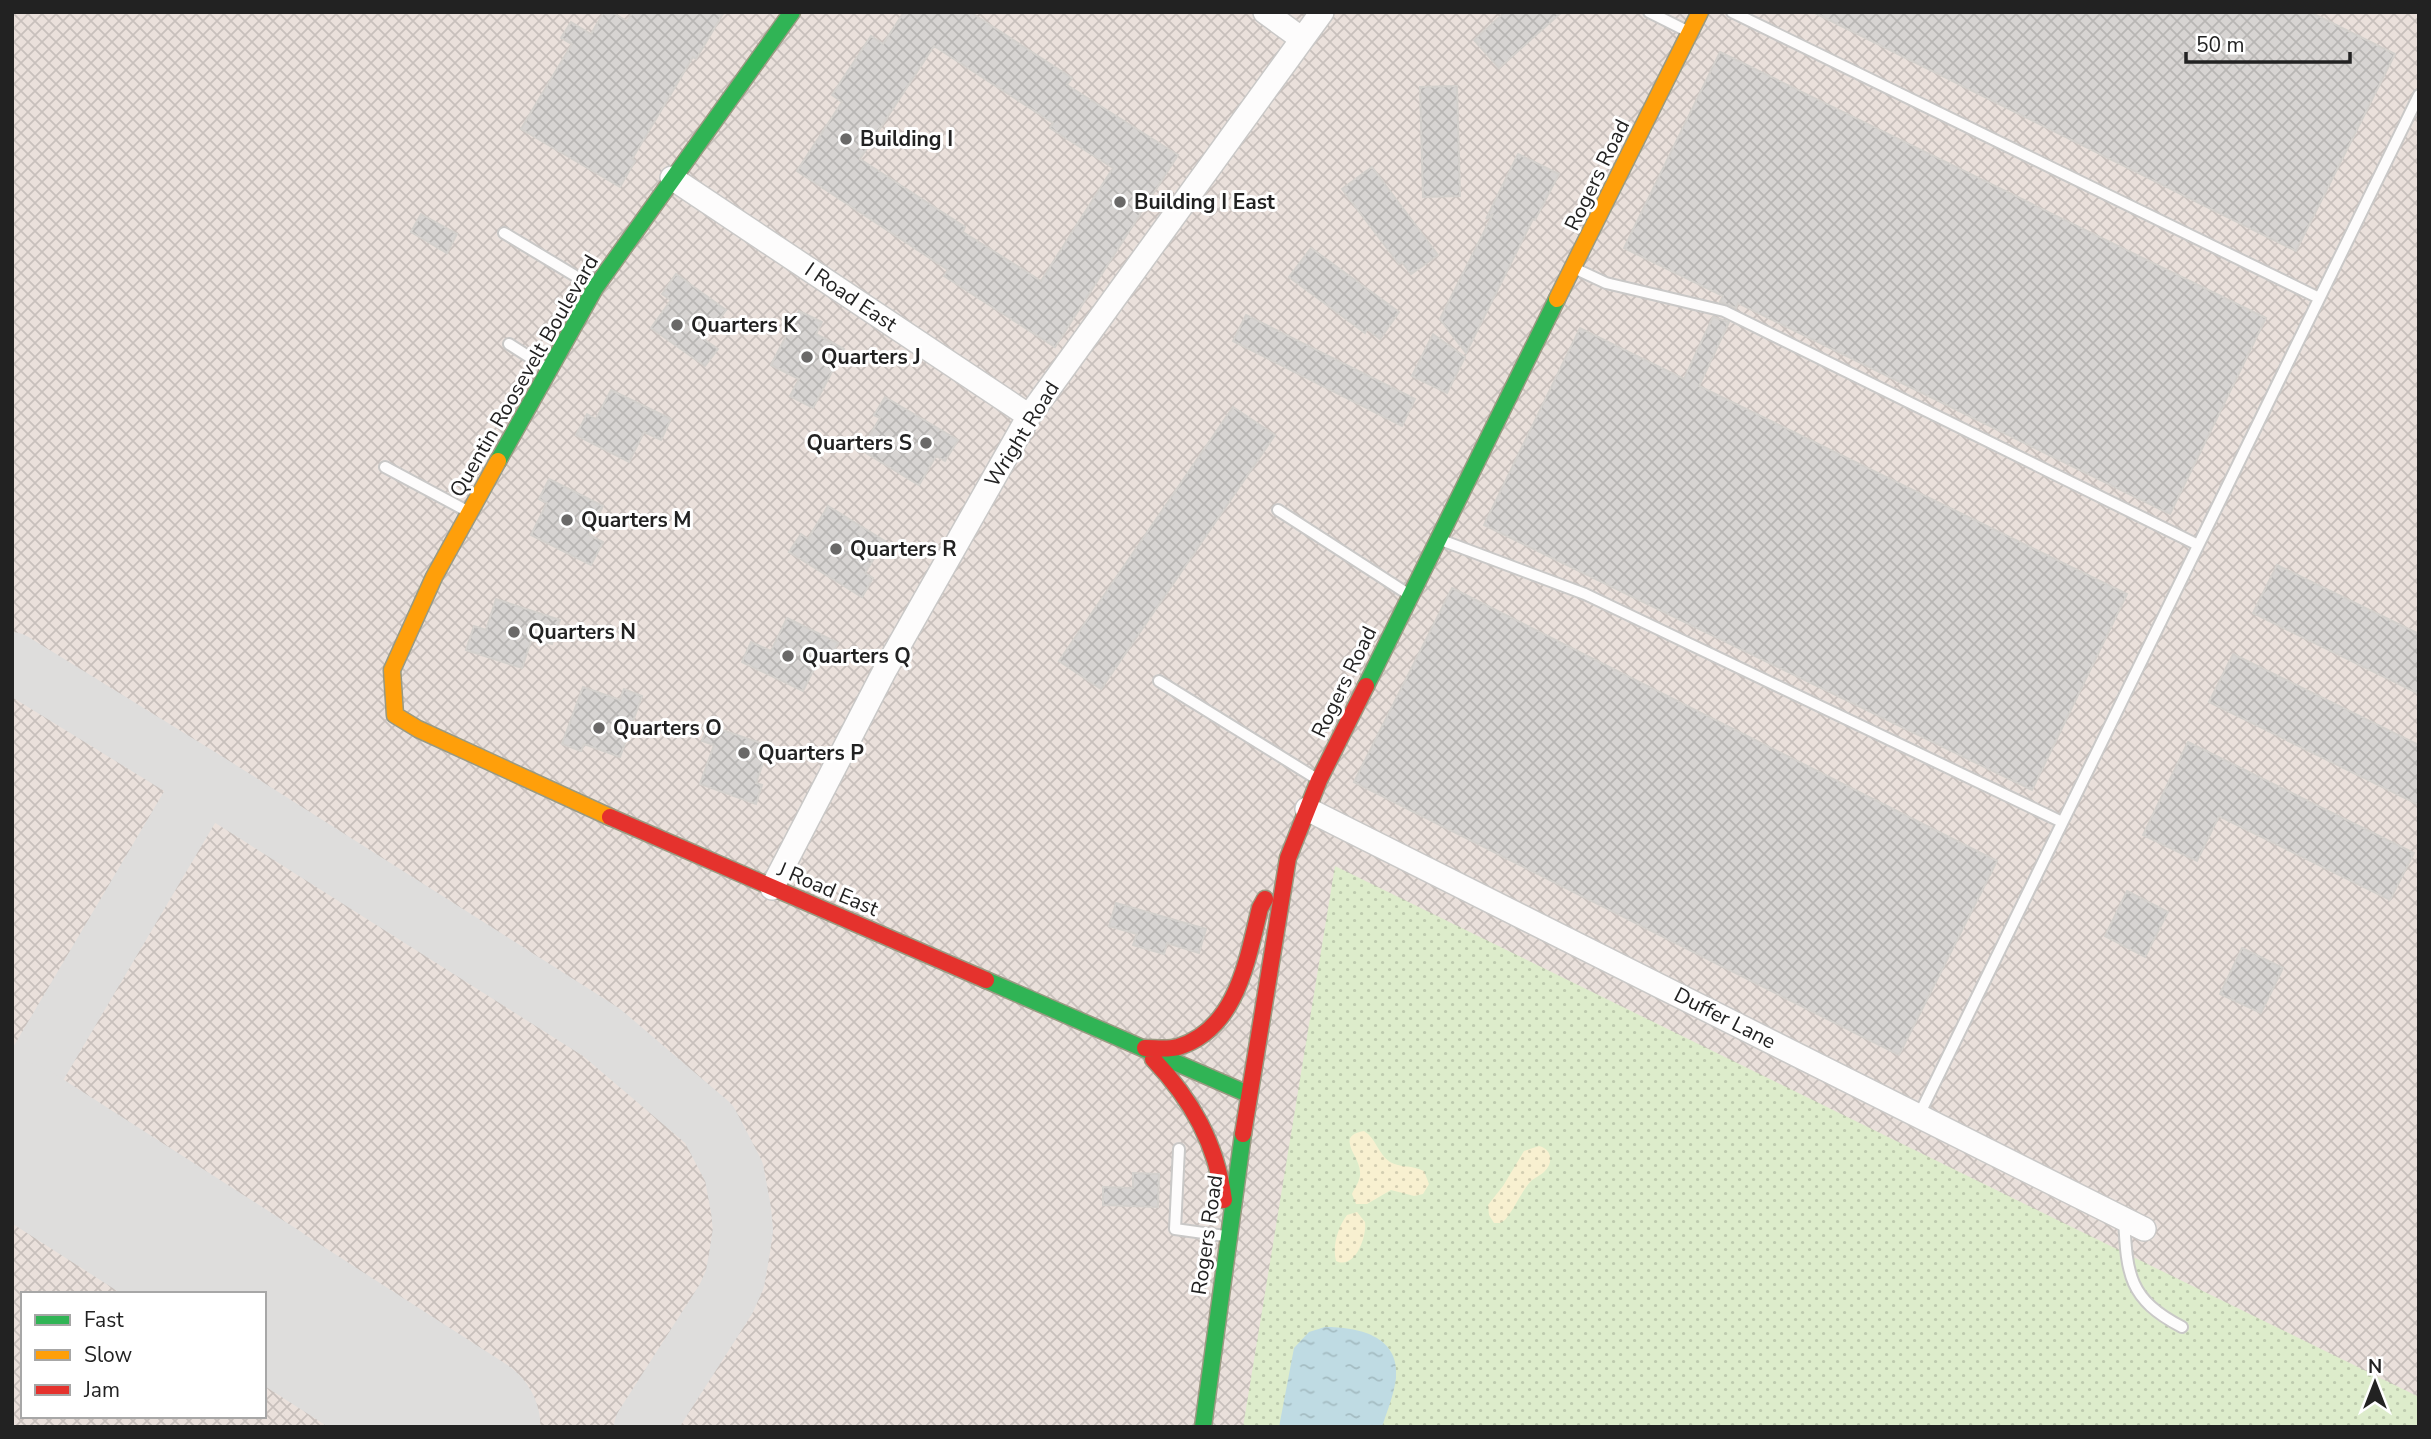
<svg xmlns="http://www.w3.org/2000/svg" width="2431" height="1439" viewBox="0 0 2431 1439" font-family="'Nunito Sans',sans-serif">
	<defs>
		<pattern id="military-cross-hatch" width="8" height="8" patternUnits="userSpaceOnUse" patternTransform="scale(1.75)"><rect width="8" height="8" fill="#eae0db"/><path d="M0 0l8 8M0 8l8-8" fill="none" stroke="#c8c0bc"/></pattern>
		<pattern id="grass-dots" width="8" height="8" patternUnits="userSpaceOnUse" patternTransform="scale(1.75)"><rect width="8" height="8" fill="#ddeccb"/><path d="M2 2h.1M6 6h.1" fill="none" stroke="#bdcaae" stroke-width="1.8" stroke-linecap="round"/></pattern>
		<pattern id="sand-dots" width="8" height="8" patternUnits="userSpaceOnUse" patternTransform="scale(1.75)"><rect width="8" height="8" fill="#f8f0d0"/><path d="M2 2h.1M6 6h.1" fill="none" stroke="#d4ceb2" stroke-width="1.8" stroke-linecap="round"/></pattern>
		<pattern id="water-ripples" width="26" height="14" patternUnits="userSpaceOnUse" patternTransform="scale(1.75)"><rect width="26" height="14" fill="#bfdbe3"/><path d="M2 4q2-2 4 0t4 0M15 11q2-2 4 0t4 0" fill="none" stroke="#a4bcc2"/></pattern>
		<pattern id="building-cross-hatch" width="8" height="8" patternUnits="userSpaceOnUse" patternTransform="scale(1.75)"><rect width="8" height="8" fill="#d7d4d2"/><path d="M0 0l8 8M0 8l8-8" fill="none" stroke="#b8b6b4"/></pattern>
	</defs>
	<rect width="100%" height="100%" fill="#f0eeeb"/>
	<path fill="url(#military-cross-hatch)" fill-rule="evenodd" d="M 12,12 L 2419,12 L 2419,1427 L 12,1427 ZM 23,1294 L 264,1294 L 264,1416 L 23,1416 Z"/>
	<path fill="url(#grass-dots)" d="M 1335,866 L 2419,1397 L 2419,1427 L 1243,1427 Z"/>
	<path fill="url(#sand-dots)" d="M 1364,1131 C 1376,1138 1378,1154 1390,1162 C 1400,1168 1413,1165 1424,1171 L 1429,1184 L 1423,1194 L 1414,1196 L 1391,1190 L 1367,1204 L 1356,1204 L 1352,1194 C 1355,1187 1361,1180 1360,1172 C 1360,1156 1334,1136 1364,1131 Z
		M 1539,1146 C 1552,1149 1554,1163 1544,1172 C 1540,1176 1535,1177 1530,1182 C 1520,1194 1515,1208 1505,1220 L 1500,1223 L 1494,1223 L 1489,1215 L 1488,1205 L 1503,1186 L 1524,1151 Z
		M 1357,1212 L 1365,1222 C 1367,1237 1355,1270 1336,1261 C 1332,1246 1338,1227 1347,1215 Z"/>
	<path fill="url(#water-ripples)" d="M 1325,1327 C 1357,1327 1400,1335 1396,1378 C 1394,1395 1387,1411 1382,1427 L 1279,1427 L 1294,1348 L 1309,1332 Z"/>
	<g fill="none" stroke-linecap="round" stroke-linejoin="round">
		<path stroke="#dedddc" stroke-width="60" d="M 12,662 L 205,781 L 601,1032 L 709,1124 L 734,1172 L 741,1210 L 743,1230 L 740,1250 L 735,1279 L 726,1299 L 644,1427
			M 12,1108 L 205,781"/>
		<path stroke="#dedddc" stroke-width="149" d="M 12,1135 L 260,1294
			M 264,1297 L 466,1427"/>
	</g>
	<path fill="url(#building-cross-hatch)" stroke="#d3d0cc" stroke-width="2" fill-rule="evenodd" d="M 604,12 L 611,12 L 627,21 L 633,12 L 724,12 L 696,59 L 693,57 L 632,159 L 635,161 L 620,187 L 521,129 L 572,44 L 561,38 L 571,22 L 591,34 Z
		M 904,12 L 970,12 L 1072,78 L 1067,85 L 1178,155 L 1055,347 L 944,276 L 948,270 L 797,171 L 842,102 L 832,95 L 871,36 L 883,44 ZM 934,46 L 1053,123 L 1050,128 L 1113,168 L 1041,281 L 963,232 L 965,227 L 860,159 Z
		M 1505,12 L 1562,12 L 1499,68 L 1474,40 Z
		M 1813,12 L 2310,12 L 2395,54 L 2296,251 Z
		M 1720,52 L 2266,318 L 2170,514 L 1738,303 L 1736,308 L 1720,302 L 1723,296 L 1624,248 Z
		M 1457,86 L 1460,196 L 1423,197 L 1420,87 Z
		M 1518,154 L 1559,174 L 1535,220 L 1533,219 L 1466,353 L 1440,319 L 1493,214 L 1486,219 Z
		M 1372,167 L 1438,255 L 1411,274 L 1402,262 L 1399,264 L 1342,189 Z
		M 421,214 L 457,234 L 447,253 L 411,232 Z
		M 1311,248 L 1399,312 L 1380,339 L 1367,329 L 1365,333 L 1289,277 Z
		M 676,274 L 726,310 L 705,340 L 718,349 L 705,366 L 651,328 L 671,300 L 662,294 Z
		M 799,311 L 822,322 L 816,334 L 844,349 L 813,408 L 790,396 L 799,379 L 771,365 Z
		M 1246,315 L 1415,399 L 1402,426 L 1233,341 Z
		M 1713,317 L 1729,322 L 1699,386 L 2127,594 L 2032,790 L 1484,525 L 1580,328 L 1684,379 Z
		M 1433,334 L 1465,357 L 1447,393 L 1412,376 Z
		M 611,390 L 671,419 L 661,440 L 644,432 L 629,462 L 576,435 L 587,414 L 596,419 Z
		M 885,397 L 958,440 L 945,461 L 936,456 L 919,485 L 861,450 L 880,418 L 874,415 Z
		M 1233,407 L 1275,435 L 1101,689 L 1059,661 Z
		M 549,479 L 603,506 L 589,535 L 603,542 L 591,565 L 531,535 L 547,503 L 539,499 Z
		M 828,506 L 885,541 L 865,573 L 873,578 L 862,597 L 789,552 L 801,534 L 808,539 Z
		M 2277,565 L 2419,634 L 2419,694 L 2253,613 Z
		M 1452,588 L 1997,861 L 1899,1055 L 1354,782 Z
		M 496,599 L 560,620 L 552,644 L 532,638 L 522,668 L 466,650 L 474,626 L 486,630 Z
		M 787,618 L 838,643 L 827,665 L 818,661 L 803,691 L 742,662 L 751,642 L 771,651 Z
		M 2233,654 L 2419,745 L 2419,805 L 2209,702 Z
		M 583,687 L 620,700 L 624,689 L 642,696 L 620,757 L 584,744 L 581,751 L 562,744 Z
		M 708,725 L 769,746 L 756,783 L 762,785 L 756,804 L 700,784 L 714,745 L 702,741 Z
		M 2188,742 L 2414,853 L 2390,900 L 2219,816 L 2197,861 L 2143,835 Z
		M 2127,891 L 2168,912 L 2145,957 L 2105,936 Z
		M 1116,903 L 1206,929 L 1199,953 L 1167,943 L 1164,954 L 1133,945 L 1137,934 L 1109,926 Z
		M 2242,948 L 2283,968 L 2261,1013 L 2220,994 Z
		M 1133,1173 L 1159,1174 L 1158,1207 L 1103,1205 L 1103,1187 L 1133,1188 Z"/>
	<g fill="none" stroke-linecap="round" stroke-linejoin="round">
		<defs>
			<path id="lane" d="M 1649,12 L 1687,31
				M 1732,12 L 2319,298
				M 504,233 L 592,286
				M 1576,269 L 1606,283 L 1724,311 L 2198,545
				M 509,344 L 545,367
				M 385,467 L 467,511
				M 1278,510 L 1408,594
				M 1441,540 L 1585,594 L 2062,822
				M 1159,681 L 1317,779
				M 1919,1115 L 2419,95
				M 1179,1149 L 1175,1229 L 1225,1236
				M 2124,1219 C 2127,1274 2128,1299 2182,1327"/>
			<path id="street" d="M 1265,12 L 1302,39
				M 672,178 L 1029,416
				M 1307,809 L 2144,1229
				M 772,888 L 885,670 L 1029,416 L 1322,12"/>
			<path id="fast" d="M 498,461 L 595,288 L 792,12
				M 1366,686 L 1557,299
				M 986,980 L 1248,1094
				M 1203,1427 L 1243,1134"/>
			<path id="slow" d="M 1557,299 L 1700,12
				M 498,461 L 434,577 L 392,670 L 395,715 L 418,729 L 610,817"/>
			<path id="jam" d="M 610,817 L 986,980
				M 1145,1048 C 1156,1048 1167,1050 1178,1047 C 1237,1029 1247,960 1260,908 L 1265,899
				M 1153,1059 C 1192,1100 1216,1143 1224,1200
				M 1243,1134 L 1288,858 L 1319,780 L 1366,686"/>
		</defs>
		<use href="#lane" stroke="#c9c8c7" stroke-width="14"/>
		<use href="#street" stroke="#c9c8c7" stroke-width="26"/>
		<use href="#fast" stroke="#999a82" stroke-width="19"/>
		<use href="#slow" stroke="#999a82" stroke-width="19"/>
		<use href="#jam" stroke="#999a82" stroke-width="19"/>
		<use href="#lane" stroke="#fdfcfc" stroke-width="10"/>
		<use href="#street" stroke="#fdfcfc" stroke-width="23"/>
		<use href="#fast" stroke="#30b455" stroke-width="16"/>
		<use href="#slow" stroke="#ff9f0a" stroke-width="16"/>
		<use href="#jam" stroke="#e5322d" stroke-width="16"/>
	</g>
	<g fill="#6a6968" stroke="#fff" stroke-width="2.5">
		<circle cx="846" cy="139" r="7"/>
		<circle cx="1120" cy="202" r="7"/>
		<circle cx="677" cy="325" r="7"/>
		<circle cx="807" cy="357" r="7"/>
		<circle cx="926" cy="443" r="7"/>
		<circle cx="567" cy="520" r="7"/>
		<circle cx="836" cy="549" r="7"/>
		<circle cx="514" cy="632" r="7"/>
		<circle cx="788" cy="656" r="7"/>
		<circle cx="599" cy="728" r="7"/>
		<circle cx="744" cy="753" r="7"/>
	</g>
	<g text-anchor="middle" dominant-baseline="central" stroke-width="6" stroke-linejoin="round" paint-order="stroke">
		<g font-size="21" font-weight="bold" fill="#222" stroke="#fff" text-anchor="start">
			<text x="860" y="139">Building I</text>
			<text x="1134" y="202">Building I East</text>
			<text x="691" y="325">Quarters K</text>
			<text x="821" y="357">Quarters J</text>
			<text x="912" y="443" text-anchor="end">Quarters S</text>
			<text x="581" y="520">Quarters M</text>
			<text x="850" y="549">Quarters R</text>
			<text x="528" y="632">Quarters N</text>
			<text x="802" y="656">Quarters Q</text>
			<text x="613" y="728">Quarters O</text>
			<text x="758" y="753">Quarters P</text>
		</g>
		<g font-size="21" fill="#222" stroke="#fff">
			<text transform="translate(1597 175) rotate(-64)">Rogers Road</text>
			<text transform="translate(851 297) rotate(34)">I Road East</text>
			<text transform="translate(524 376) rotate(-60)">Quentin Roosevelt Boulevard</text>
			<text transform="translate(1022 434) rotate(-58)">Wright Road</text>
			<text transform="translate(1344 682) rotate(-64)">Rogers Road</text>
			<text transform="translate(828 889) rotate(23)">J Road East</text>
			<text transform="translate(1725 1018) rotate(27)">Duffer Lane</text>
			<text transform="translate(1207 1235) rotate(-82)">Rogers Road</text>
		</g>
	</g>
	<rect width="2431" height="1439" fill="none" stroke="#222222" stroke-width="28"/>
	<rect x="21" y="1292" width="245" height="126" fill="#ffffff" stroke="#a7a7a7" stroke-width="2"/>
	<rect x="35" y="1315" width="35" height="10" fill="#30b455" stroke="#a7a7a7" stroke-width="2"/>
	<text x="84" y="1327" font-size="21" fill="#222222">Fast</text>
	<rect x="35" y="1350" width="35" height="10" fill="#ff9f0a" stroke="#a7a7a7" stroke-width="2"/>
	<text x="84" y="1362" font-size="21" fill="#222222">Slow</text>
	<rect x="35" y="1385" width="35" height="10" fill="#e5322d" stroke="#a7a7a7" stroke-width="2"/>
	<text x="84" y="1397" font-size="21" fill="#222222">Jam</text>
	<g transform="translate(2375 1383)" stroke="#ffffff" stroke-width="5" paint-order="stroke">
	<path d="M0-5L12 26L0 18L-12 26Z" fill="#222222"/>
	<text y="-10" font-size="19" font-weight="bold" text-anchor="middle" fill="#222222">N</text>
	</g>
	<path d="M2186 52v10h164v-10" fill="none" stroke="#222222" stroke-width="3.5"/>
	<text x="2196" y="52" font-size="21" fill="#222222" stroke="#ffffff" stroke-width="5" paint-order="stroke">50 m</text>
</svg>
